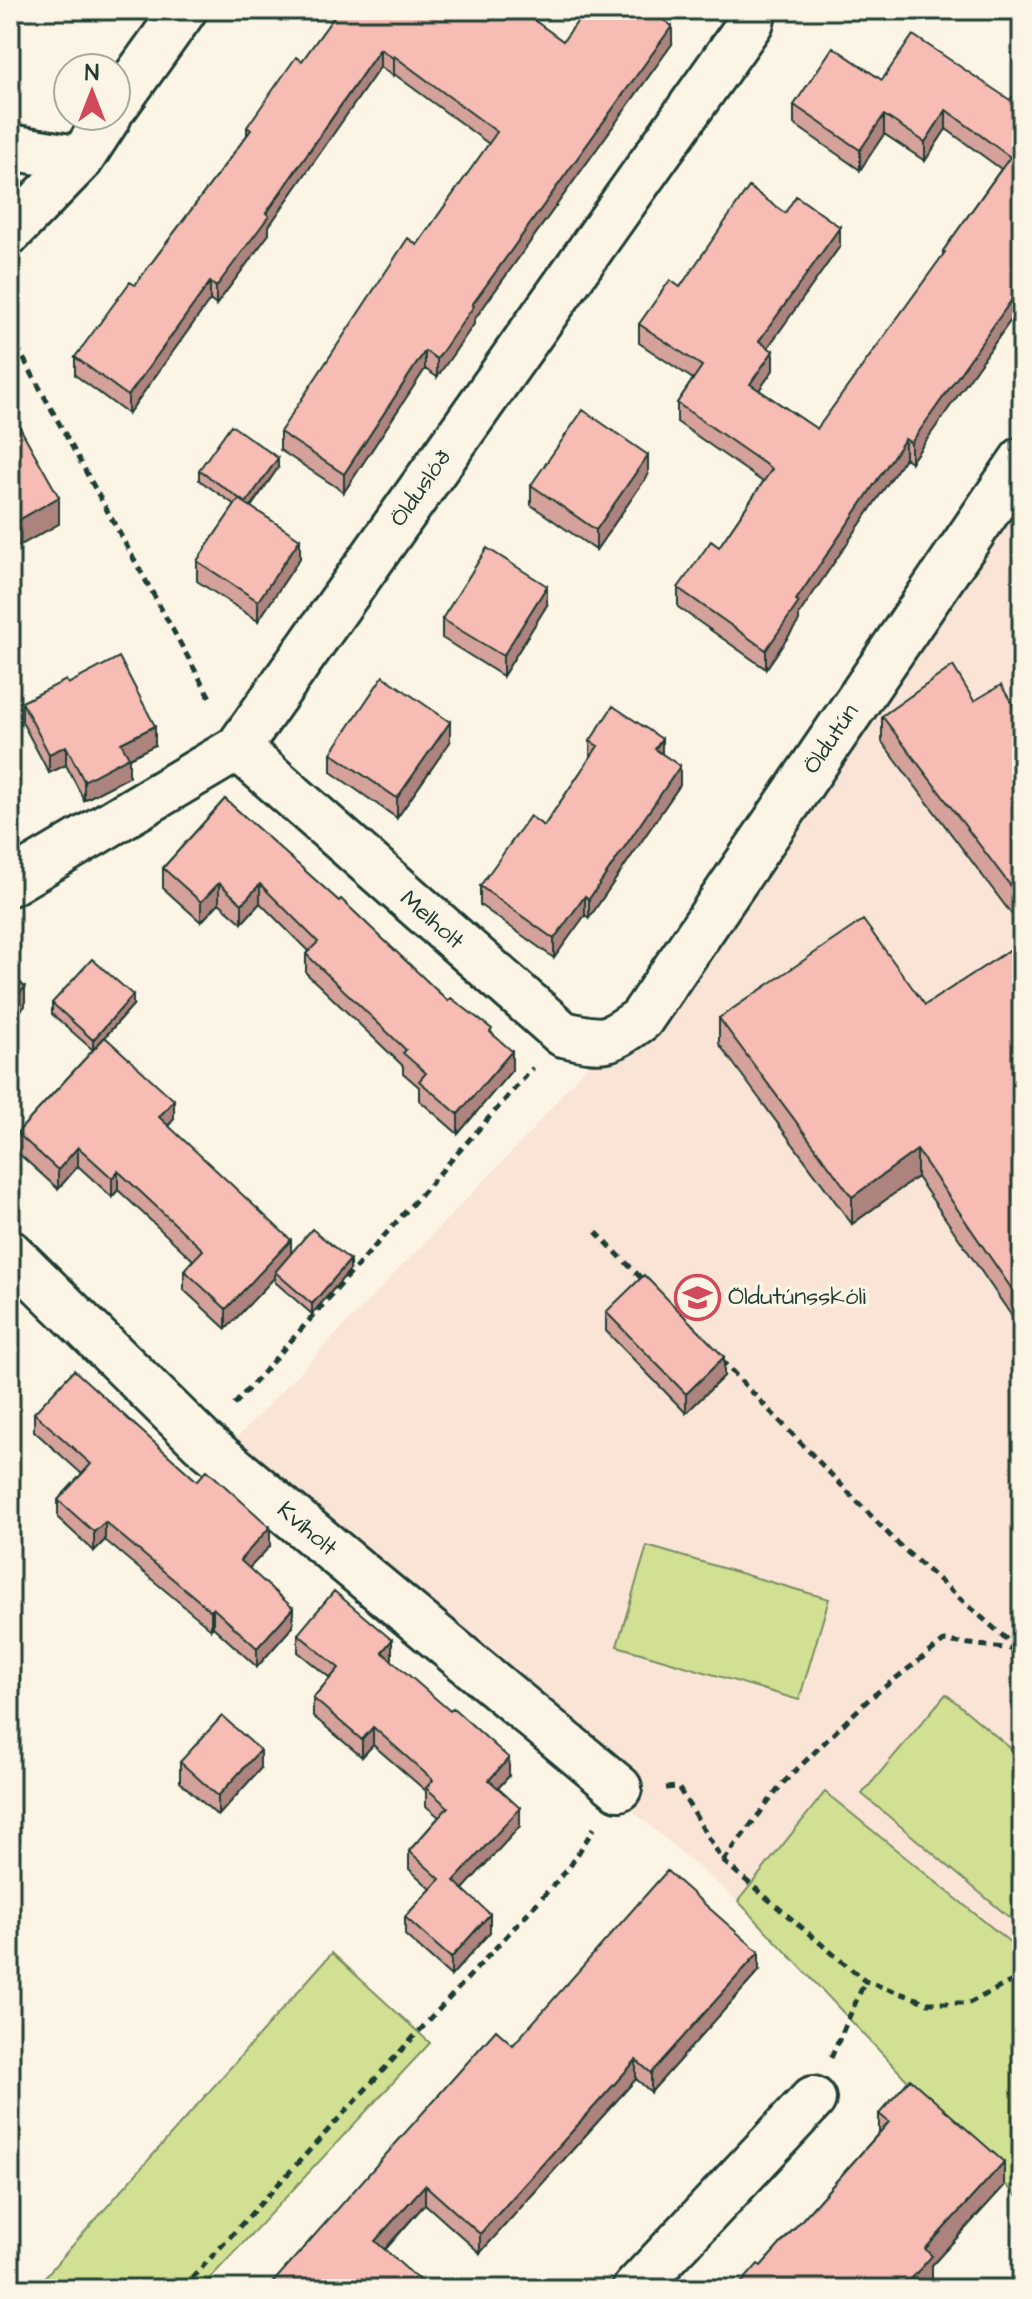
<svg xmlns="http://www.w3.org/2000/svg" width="1032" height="2299" viewBox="0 0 1032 2299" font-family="'Architects Daughter',sans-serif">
	<rect width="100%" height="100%" fill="#fcf5e5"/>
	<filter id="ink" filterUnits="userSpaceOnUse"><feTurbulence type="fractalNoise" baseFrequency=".0125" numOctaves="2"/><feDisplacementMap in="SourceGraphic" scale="16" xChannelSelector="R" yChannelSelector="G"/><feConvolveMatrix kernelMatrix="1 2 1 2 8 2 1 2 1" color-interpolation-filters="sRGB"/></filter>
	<g filter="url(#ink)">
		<path fill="#fae4d6" d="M 1022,423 L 1022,1952 L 825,1792 L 738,1901 L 218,1457 L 527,1136 L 719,909 Z"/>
		<path fill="#d1e093" stroke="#788e64" stroke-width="2" d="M 647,1546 L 829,1599 L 799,1700 L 617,1646 Z
			M 946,1694 L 1022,1758 L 1022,1928 L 862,1794 Z
			M 825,1792 L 1022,1952 L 1022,2202 L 738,1901 Z
			M 332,1953 L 430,2043 L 200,2289 L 34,2289 Z"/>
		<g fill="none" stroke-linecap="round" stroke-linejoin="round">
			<defs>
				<path id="minor" d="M 116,105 L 184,10
					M 10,147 L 81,159
					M 10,232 L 81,159 L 109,116
					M 238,748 L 563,1034 C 605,1043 606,1044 641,1019 L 1022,460
					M 10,883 L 238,748 L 751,22 L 754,10
					M 10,1253 L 201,1441 L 619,1788
					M 635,2289 L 813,2099"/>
			</defs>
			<use href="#minor" stroke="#1f3d34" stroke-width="50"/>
			<path stroke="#1f3d34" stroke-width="5" stroke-dasharray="8 6" stroke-linecap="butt" d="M 10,334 L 212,701
				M 596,1232 L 644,1281
				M 721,1360 L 900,1546 L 1018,1649
				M 234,1405 L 533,1068
				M 666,1788 L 678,1787 L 723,1861 L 865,1981 L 928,2003 L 969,2003 L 1022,1976
				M 723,1861 L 783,1783 L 869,1699 L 944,1641 L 1022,1650
				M 831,2058 L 865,1981
				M 182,2289 L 569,1868 L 594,1828"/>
			<use href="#minor" stroke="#fcf5e5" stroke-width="44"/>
		</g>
		<path fill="#d4a29a" stroke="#1f3d34" stroke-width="2" d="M 339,10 L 563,41 L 672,44 L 474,320 L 474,324 L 437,377 L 425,369 L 344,492 L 280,450 L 280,432 L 417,245 L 489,144 L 394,74 L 393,76 L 380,67 L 269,226 L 269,234 L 216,305 L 210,300 L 128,414 L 75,375 L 75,357 L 135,285 L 247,135 L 247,127 L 302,61 Z
			M 882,80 L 1010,100 L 1022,304 L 911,462 L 905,458 L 799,614 L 799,621 L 766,669 L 678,607 L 678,588 L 719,547 L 763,482 L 677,422 L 677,403 L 693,379 L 639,343 L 639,324 L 680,287 L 785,213 L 840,246 L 768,347 L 773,370 L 759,390 L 817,429 L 943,256 L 943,251 L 1001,169 L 946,129 L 925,161 L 884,134 L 860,170 L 794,124 L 794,105 Z
			M 278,468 L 251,507 L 300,558 L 258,621 L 197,581 L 197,561 L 235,505 L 199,480 L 199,470 Z
			M 648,475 L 596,550 L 531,505 L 531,485 Z
			M 547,605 L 503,676 L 442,638 L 442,619 Z
			M 68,684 L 155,745 L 129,758 L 129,777 L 84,800 L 66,765 L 49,773 L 22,722 L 22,702 Z
			M 974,701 L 1022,720 L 1022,928 L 882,742 L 882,716 Z
			M 590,741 L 662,754 L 680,785 L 589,918 L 585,915 L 554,958 L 480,905 L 480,886 L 544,826 L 590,758 Z
			M 450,742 L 397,818 L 331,772 L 331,753 Z
			M 225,799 L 448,1001 L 492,1033 L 512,1070 L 458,1134 L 419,1100 L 419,1087 L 403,1073 L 403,1066 L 306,973 L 306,954 L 308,951 L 260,903 L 242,923 L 219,903 L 201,922 L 163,888 L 163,868 Z
			M 1022,942 L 1022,1331 L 917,1177 L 852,1224 L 719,1044 L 719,1018 L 925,1005 Z
			M 52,1003 L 133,1005 L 105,1037 L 174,1119 L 168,1126 L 291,1253 L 350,1270 L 312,1314 L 275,1282 L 275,1277 L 226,1329 L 184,1290 L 184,1270 L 193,1260 L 118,1190 L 112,1197 L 78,1166 L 58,1189 L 17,1152 L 17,1133 L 93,1050 L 52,1014 Z
			M 606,1312 L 724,1376 L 686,1413 L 606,1331 Z
			M 34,1413 L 270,1546 L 249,1568 L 293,1626 L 257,1667 L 213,1627 L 211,1629 L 105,1540 L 94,1551 L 58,1518 L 58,1500 L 82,1474 L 34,1431 Z
			M 298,1634 L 392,1658 L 391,1660 L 509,1776 L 498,1788 L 520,1826 L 463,1889 L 490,1932 L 451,1976 L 405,1935 L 405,1917 L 431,1889 L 409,1869 L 409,1851 L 439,1817 L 426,1806 L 426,1791 L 373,1745 L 362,1757 L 313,1716 L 313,1698 L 330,1678 L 298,1652 Z
			M 180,1762 L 260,1769 L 218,1816 L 180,1782 Z
			M 759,1971 L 651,2092 L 636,2079 L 480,2253 L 425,2204 L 385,2250 L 428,2289 L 267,2289 L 513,2045 Z
			M 879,2114 L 1004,2186 L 932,2265 L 932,2280 L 761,2266 L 879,2133 Z"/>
		<path fill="#ad847d" stroke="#1f3d34" stroke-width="2" d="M 672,26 L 672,44 L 474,320 L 474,324 L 437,377 L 437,359 L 472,305 Z
			M 380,49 L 380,67 L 269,226 L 269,234 L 216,305 L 216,287 Z
			M 394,56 L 394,74 L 393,76 L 393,58 Z
			M 946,110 L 946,129 L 925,161 L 925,142 Z
			M 884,115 L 884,134 L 860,170 L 860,150 Z
			M 840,227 L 840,246 L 759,360 L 759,341 Z
			M 210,282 L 210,300 L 128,414 L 128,396 Z
			M 1022,285 L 1022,304 L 911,462 L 911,443 Z
			M 425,351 L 425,369 L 344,492 L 344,474 Z
			M 773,351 L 773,370 L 750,403 L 750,384 Z
			M 905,439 L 905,458 L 799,614 L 799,621 L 766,669 L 766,650 L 796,600 Z
			M 648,455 L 648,475 L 596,550 L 596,530 Z
			M 278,458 L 278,468 L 246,513 L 246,503 Z
			M 59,497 L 59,524 L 10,551 L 10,525 Z
			M 300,539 L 300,558 L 258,621 L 258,601 Z
			M 547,586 L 547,605 L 503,676 L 503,656 Z
			M 450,722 L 450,742 L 397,818 L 397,798 Z
			M 155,726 L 155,745 L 129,758 L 129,777 L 84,800 L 84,781 L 121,743 Z
			M 662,739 L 662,758 L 655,749 Z
			M 66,746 L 66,765 L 49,773 L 49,754 Z
			M 680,766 L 680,785 L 589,918 L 589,899 Z
			M 219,883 L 219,903 L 201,922 L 201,902 Z
			M 260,884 L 260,903 L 242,923 L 242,904 Z
			M 585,896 L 585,915 L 554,958 L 554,939 Z
			M 25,987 L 25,1006 L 10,1022 L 10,1003 Z
			M 133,995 L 133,1005 L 93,1050 L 93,1040 Z
			M 512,1051 L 512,1070 L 458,1134 L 458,1114 Z
			M 174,1100 L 174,1119 L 159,1136 L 159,1117 Z
			M 78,1147 L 78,1166 L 58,1189 L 58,1170 Z
			M 917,1150 L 917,1177 L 852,1224 L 852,1197 Z
			M 118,1171 L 118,1190 L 112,1197 L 112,1178 Z
			M 291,1240 L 291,1260 L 275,1272 L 275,1277 L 226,1329 L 226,1309 Z
			M 350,1260 L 350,1270 L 312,1314 L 312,1304 Z
			M 16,1294 L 16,1313 L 10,1319 L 10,1299 Z
			M 724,1357 L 724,1376 L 686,1413 L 686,1394 Z
			M 105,1522 L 105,1540 L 94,1551 L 94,1532 Z
			M 270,1527 L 270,1546 L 240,1578 L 240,1560 Z
			M 213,1608 L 213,1627 L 211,1629 L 211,1611 Z
			M 293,1608 L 293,1626 L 257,1667 L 257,1648 Z
			M 392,1640 L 392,1658 L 382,1670 L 382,1652 Z
			M 373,1727 L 373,1745 L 362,1757 L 362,1740 Z
			M 260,1750 L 260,1769 L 218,1816 L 218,1796 Z
			M 509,1758 L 509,1776 L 489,1798 L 489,1780 Z
			M 520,1808 L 520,1826 L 454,1899 L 454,1881 Z
			M 490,1914 L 490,1932 L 451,1976 L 451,1958 Z
			M 759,1952 L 759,1971 L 651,2092 L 651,2073 Z
			M 636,2060 L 636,2079 L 480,2253 L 480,2234 Z
			M 1004,2162 L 1004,2186 L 932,2265 L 932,2280 L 923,2289 L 902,2289 L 925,2249 Z
			M 425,2185 L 425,2204 L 375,2260 L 375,2241 Z"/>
		<path fill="#f7bcb3" stroke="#1f3d34" stroke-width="2" d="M 339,10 L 520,10 L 563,41 L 586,10 L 650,10 L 672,26 L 472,305 L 474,306 L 437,359 L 425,351 L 344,474 L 280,432 L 408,238 L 417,245 L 497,132 L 394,56 L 393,58 L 380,49 L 266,213 L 269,216 L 216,287 L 210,282 L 128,396 L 75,357 L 130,282 L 135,285 L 251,130 L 247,127 L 296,57 L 302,61 Z
			M 913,35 L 1010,100 L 1013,96 L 1022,103 L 1022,285 L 911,443 L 905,439 L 796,600 L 799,602 L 766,650 L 678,588 L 711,541 L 719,547 L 772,469 L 677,403 L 702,366 L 639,324 L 670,280 L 680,287 L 749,187 L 785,213 L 796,196 L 840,227 L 759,341 L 773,351 L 750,384 L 817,429 L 945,252 L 943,251 L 1010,157 L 946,110 L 925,142 L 884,115 L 860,150 L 794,105 L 833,47 L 882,80 Z
			M 10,410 L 59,497 L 10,525 Z
			M 583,410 L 648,455 L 596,530 L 531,485 Z
			M 231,425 L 278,458 L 246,503 L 199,470 Z
			M 239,499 L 300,539 L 258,601 L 197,561 Z
			M 487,548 L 547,586 L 503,656 L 442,619 Z
			M 119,657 L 155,726 L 121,743 L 129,757 L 84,781 L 66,746 L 49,754 L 22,702 L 66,680 L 68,684 Z
			M 953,666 L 974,701 L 1001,685 L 1022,720 L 1022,901 L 882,716 Z
			M 383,676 L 450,722 L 397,798 L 331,753 Z
			M 613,706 L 662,739 L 655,749 L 680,766 L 589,899 L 585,896 L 554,939 L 480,886 L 530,816 L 544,826 L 598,746 L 590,741 Z
			M 225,799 L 339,901 L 341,899 L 448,1001 L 451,998 L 492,1029 L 490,1032 L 512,1051 L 458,1114 L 419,1081 L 426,1073 L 403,1053 L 406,1050 L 306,954 L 318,942 L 260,884 L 242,904 L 219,883 L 201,902 L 163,868 Z
			M 863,920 L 925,1005 L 1022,942 L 1022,1304 L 917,1150 L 852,1197 L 719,1018 Z
			M 92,959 L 133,995 L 93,1040 L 52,1003 Z
			M 10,973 L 25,987 L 10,1003 Z
			M 105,1037 L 174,1100 L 159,1117 L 291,1240 L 226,1309 L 184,1270 L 203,1250 L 118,1171 L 112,1178 L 78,1147 L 58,1170 L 17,1133 Z
			M 312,1229 L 350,1260 L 312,1304 L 275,1272 Z
			M 644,1275 L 724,1357 L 686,1394 L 606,1312 Z
			M 10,1288 L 16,1294 L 10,1299 Z
			M 74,1370 L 197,1481 L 207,1470 L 270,1527 L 240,1560 L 293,1608 L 257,1648 L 213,1608 L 211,1611 L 105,1522 L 94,1532 L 58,1500 L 91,1464 L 34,1413 Z
			M 334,1591 L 392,1640 L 382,1652 L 450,1711 L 453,1708 L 509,1758 L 489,1780 L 520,1808 L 454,1881 L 490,1914 L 451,1958 L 405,1917 L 440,1879 L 409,1851 L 448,1807 L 426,1788 L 433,1780 L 373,1727 L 362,1740 L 313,1698 L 339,1668 L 298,1634 Z
			M 222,1716 L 260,1750 L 218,1796 L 180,1762 Z
			M 667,1871 L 759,1952 L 651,2073 L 636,2060 L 480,2234 L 425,2185 L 375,2241 L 428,2288 L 426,2289 L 267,2289 L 496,2030 L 513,2045 Z
			M 910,2079 L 1004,2162 L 925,2249 L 932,2256 L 902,2289 L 736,2289 L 758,2264 L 761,2266 L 889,2122 L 879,2114 Z"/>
	</g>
	<defs>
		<symbol id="school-ring" viewBox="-11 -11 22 22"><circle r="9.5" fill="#fcf5e5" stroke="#d1495b" stroke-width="1.5"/><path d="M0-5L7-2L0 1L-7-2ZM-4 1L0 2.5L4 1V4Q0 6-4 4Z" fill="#d1495b"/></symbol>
	</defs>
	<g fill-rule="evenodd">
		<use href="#school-ring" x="672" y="1272" width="51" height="51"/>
	</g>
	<g text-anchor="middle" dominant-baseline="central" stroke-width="7" stroke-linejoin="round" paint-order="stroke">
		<g font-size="24" fill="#1f3d34" stroke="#fcf5e5">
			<text transform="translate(421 488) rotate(-55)">Ölduslóð</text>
			<text transform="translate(831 739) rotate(-56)">Öldutún</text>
			<text transform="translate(432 920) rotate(41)">Melholt</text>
			<text transform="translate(307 1529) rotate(40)">Kvíholt</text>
		</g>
		<g font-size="24" fill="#1f3d34" stroke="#fcf5e5" text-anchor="start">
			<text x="728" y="1297">Öldutúnsskóli</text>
		</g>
	</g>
	<rect width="1032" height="2299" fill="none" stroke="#fcf5e5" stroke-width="40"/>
	<rect x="20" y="20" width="992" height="2259" fill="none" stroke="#1f3d34" stroke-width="3" filter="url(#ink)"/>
	<g transform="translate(92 92)"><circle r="38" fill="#fcf5e5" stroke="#a4ab9e" stroke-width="2"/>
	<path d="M0-6L14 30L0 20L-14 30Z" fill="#d1495b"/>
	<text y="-12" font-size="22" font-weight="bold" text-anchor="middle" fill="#1f3d34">N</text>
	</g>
</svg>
